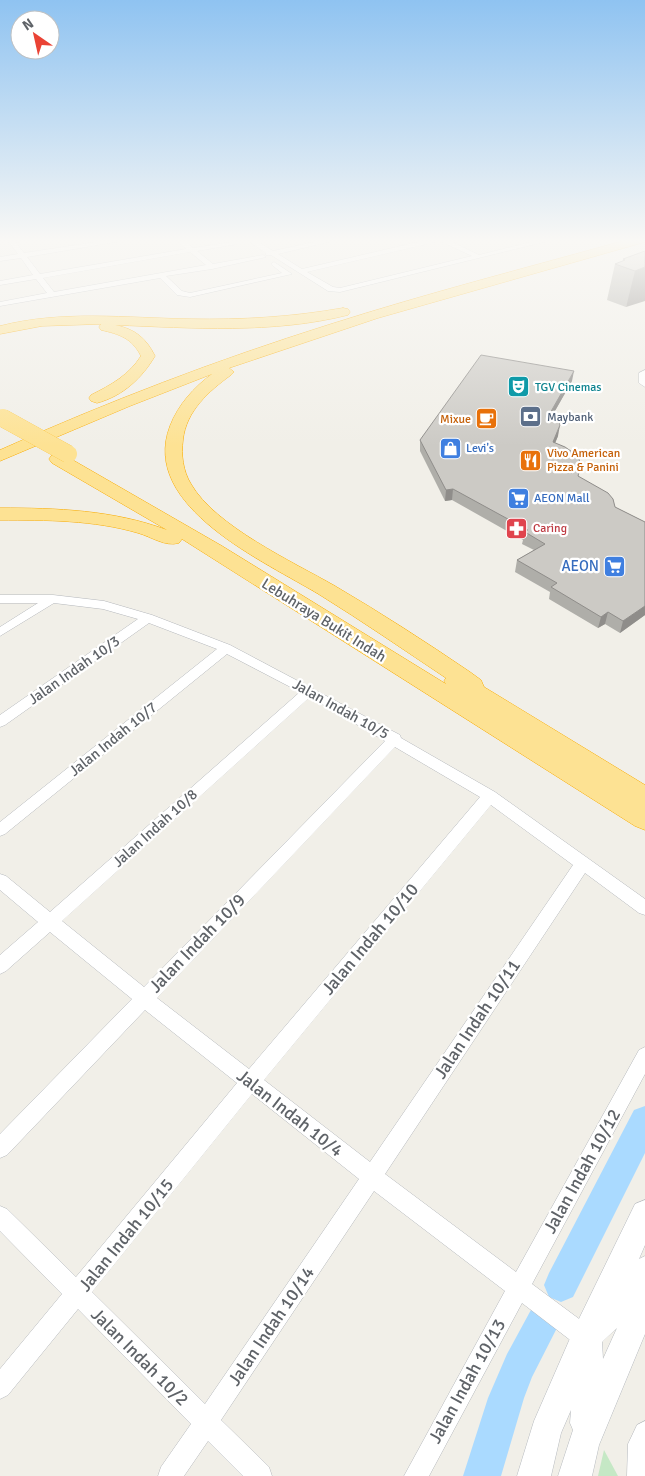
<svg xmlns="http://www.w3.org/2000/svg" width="645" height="1476" viewBox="0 0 645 1476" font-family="Signika,sans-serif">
	<rect width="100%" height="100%" fill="#f1efe8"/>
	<path fill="#c5e8c5" d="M 604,1450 L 618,1476 L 598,1476 Z"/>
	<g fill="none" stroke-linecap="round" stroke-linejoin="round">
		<path fill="#aadaff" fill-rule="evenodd" d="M 645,1106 L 645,1153 L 573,1297 L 561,1302 L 549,1297 L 544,1285 L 549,1273 L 634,1110 Z
			M 544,1303 L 556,1308 L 561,1320 L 532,1377 L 524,1398 L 501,1476 L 463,1476 L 488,1398 L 507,1354 L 532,1308 Z"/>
		<defs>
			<path id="street" d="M 7,239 L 13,239 L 24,253 L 116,239 L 133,239 L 27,257 L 40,274 L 186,249 L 176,239 L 183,239 L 193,248 L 239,241 L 240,242 L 237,244 L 197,251 L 213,264 L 263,255 L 266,257 L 212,269 L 166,276 L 182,291 L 190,293 L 282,273 L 272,265 L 271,264 L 274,262 L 292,274 L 190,297 L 177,295 L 160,278 L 0,306 L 0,302 L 47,293 L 36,279 L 0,285 L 0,281 L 33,275 L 21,258 L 0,261 L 0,257 L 18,254 ZM 190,252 L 206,265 L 54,292 L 43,278 Z
				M 245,239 L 253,239 L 273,251 L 328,239 L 341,239 L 278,254 L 302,269 L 431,239 L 446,239 L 479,255 L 544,239 L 556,239 L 340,292 L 328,291 L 271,255 L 266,255 L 266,253 ZM 440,241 L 472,256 L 340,288 L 333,287 L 307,272 Z
				M 0,595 L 53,595 L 104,601 L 152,615 L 230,645 L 400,735 L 401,738 L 495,792 L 645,899 L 645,915 L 639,913 L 585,873 L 385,1174 L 516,1272 L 639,1050 L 645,1047 L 645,1074 L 532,1284 L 594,1330 L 597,1338 L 594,1346 L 586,1349 L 578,1346 L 522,1303 L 429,1476 L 404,1476 L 505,1291 L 374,1191 L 221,1420 L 269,1467 L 272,1476 L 243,1476 L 208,1441 L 184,1476 L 158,1476 L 161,1467 L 191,1424 L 78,1309 L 8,1395 L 0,1399 L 0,1369 L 62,1294 L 0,1231 L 0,1206 L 7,1209 L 76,1277 L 237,1083 L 145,1010 L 7,1155 L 0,1158 L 0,1134 L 132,999 L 50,932 L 6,971 L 0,974 L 0,955 L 38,922 L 0,890 L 0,874 L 6,876 L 50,912 L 300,692 L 227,654 L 5,834 L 0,836 L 0,822 L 217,649 L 149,623 L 5,725 L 0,727 L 0,715 L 138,619 L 103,609 L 54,603 L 0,636 L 0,627 L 38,603 L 0,603 ZM 310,697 L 385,741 L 144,987 L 62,921 ZM 395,747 L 480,797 L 249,1069 L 157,998 ZM 491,805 L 573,865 L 370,1162 L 264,1080 ZM 252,1094 L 359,1179 L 205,1404 L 92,1292 Z
				M 645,1421 L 645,1476 L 627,1476 L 628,1444 L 637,1425 Z"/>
			<path id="secondary" d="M 645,370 L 645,387 L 639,383 L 639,373 Z
				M 645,1200 L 645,1245 L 639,1259 L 645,1256 L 645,1334 L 599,1445 L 592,1476 L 558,1476 L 573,1430 L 570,1423 L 571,1410 L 561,1433 L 551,1476 L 517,1476 L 534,1421 L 575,1327 L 635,1204 ZM 617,1328 L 603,1359 L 602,1342 Z"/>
			<path id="highway" d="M 630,239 L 645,239 L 645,242 L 378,318 L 229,368 L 234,372 L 231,375 C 209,391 186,411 183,440 C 181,455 183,471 191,484 C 215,526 293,562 335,586 C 381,613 426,642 470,672 L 481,680 L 484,687 L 645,785 L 645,830 L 635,826 L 182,539 L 179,543 C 165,547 152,537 138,533 C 94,520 46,520 0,520 L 0,508 C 56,508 114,510 167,530 L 52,463 L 49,459 L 52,455 L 58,454 L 64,455 L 222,546 L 446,684 L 444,681 L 446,678 C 404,650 362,621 320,595 C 266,562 139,507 170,426 C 178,405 194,387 212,374 L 130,406 L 0,461 L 0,450 C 107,402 217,360 328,325 C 428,293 530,267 630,239 Z
				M 343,308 L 348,309 L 350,312 L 348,315 C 273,334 192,328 115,325 C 135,329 146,338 155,356 C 142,378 123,396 97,403 L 91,401 L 89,398 L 91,395 C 111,385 129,375 141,356 C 132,338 119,334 101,330 L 99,327 L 101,324 L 42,326 L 0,334 L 0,326 C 63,310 126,318 190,319 C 242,320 292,317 343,308 Z"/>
		</defs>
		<use href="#street" stroke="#b5b8bc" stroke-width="1"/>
		<use href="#secondary" stroke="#b6babf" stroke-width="1"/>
		<use href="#highway" stroke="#f9ab00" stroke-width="1"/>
		<use href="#street" fill="#fff" fill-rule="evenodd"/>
		<use href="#secondary" fill="#fff" fill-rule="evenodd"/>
		<use href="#highway" fill="#fde293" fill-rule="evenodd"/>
		<defs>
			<path id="highway-bridge" d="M 3,418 L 68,454"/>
		</defs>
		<use href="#highway-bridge" stroke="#f9ab00" stroke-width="18" stroke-linecap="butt"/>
		<use href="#highway-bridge" stroke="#fde293" stroke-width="18"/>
	</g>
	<path fill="#afaea9" d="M 645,251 L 626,307 L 607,300 L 615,264 L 623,261 L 623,259 Z
		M 572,381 L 552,416 L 558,436 L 555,443 L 579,477 L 615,507 L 645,522 L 645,615 L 620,633 L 605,624 L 598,628 L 549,599 L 550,592 L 515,572 L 517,560 L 534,550 L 522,544 L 523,540 L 452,500 L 445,501 L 420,451 L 420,440 Z"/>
	<path fill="#8f8d8a" d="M 645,267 L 645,301 L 626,307 L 635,271 Z
		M 574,371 L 572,381 L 547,425 L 549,415 Z
		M 560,425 L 558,436 L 551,453 L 553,442 Z
		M 453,489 L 452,500 L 445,501 L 446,490 Z
		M 645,606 L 645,615 L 620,633 L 623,621 Z
		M 608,612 L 605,624 L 598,628 L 601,617 Z"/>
	<path fill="#cccac5" stroke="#8f8d8a" d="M 645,251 L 645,267 L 635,271 L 615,264 L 625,260 L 623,259 Z
		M 481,355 L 574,371 L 549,415 L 558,420 L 560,425 L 553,442 L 565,447 L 578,456 L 581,465 L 578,476 L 608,493 L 613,499 L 615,507 L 645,522 L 645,606 L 623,621 L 608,612 L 601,617 L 551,587 L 557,583 L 517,560 L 545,544 L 525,532 L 528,530 L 453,489 L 446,490 L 420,440 Z"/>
	<linearGradient id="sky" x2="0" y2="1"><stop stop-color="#8fc3f1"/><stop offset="0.54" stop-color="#f9f8f5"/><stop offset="1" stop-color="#f9f8f5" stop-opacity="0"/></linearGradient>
	<rect width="645" height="446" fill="url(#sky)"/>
	<defs>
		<symbol id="theatre-square" viewBox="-11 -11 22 22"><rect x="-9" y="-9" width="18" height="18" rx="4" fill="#0f9aa8" stroke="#fff"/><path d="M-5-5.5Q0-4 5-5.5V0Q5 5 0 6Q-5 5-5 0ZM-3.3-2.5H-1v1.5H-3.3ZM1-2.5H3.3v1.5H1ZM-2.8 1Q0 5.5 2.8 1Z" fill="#fff"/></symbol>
		<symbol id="bank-square" viewBox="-11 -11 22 22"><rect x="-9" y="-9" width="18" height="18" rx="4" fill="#5c6f8a" stroke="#fff"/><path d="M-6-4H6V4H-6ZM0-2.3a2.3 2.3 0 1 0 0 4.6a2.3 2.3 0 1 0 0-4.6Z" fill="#fff"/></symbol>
		<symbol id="cafe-square" viewBox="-11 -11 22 22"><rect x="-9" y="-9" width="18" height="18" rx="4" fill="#e8710a" stroke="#fff"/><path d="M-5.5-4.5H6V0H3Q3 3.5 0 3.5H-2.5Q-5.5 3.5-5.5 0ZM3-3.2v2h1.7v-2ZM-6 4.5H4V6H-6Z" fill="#fff"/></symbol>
		<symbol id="shop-square" viewBox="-11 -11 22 22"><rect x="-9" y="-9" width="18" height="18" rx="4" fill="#3f7fe0" stroke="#fff"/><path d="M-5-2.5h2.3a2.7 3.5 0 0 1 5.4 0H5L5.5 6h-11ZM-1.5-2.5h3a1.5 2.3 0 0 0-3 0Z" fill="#fff"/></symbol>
		<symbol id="restaurant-square" viewBox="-11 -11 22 22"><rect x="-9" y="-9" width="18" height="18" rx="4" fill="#e8710a" stroke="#fff"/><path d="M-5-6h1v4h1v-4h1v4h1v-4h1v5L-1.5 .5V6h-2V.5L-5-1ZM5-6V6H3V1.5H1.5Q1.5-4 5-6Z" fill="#fff"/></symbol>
		<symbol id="supermarket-square" viewBox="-11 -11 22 22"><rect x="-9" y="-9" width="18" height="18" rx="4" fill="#3f7fe0" stroke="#fff"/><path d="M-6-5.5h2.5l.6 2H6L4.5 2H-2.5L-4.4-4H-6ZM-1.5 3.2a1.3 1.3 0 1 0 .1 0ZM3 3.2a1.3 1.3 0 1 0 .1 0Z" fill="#fff"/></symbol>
		<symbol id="pharmacy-square" viewBox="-11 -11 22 22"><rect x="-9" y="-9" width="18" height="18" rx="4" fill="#e0444e" stroke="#fff"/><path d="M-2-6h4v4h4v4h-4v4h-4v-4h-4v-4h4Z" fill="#fff"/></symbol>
	</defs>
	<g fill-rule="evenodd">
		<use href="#theatre-square" x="506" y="374" width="25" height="25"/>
		<use href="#bank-square" x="518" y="404" width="25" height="25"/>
		<use href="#cafe-square" x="474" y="406" width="25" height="25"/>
		<use href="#shop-square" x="438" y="436" width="25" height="25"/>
		<use href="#restaurant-square" x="518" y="448" width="25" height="25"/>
		<use href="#supermarket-square" x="506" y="486" width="25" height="25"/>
		<use href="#pharmacy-square" x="504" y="516" width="25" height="25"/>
		<use href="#supermarket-square" x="602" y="554" width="25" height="25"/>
	</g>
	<g text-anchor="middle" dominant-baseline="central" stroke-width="4.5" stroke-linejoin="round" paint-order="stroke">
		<g font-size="12" fill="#0d838f" stroke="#fff" text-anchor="start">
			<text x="535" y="387">TGV Cinemas</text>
		</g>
		<g font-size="12" fill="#4e5e75" stroke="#fff" text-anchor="start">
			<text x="547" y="417">Maybank</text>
		</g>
		<g font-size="12" fill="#c56008" stroke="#fff" text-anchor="end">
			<text x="471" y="419">Mixue</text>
			<text x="547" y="453" text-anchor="start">Vivo American<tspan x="547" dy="14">Pizza &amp; Panini</tspan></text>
		</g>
		<g font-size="12" fill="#366cbe" stroke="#fff" text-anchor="start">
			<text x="466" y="448">Levi's</text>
			<text x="534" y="498">AEON Mall</text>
		</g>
		<g font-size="12" fill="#be3a42" stroke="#fff" text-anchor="start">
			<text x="533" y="528">Caring</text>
		</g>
		<g font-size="15" fill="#366cbe" stroke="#fff" text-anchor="end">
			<text x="599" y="566">AEON</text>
		</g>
		<g font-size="15" fill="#5f6368" stroke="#fff">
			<text transform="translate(324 620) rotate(32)">Lebuhraya Bukit Indah</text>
			<text transform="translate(74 670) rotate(-35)">Jalan Indah 10/3</text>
			<text transform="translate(341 709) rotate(29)">Jalan Indah 10/5</text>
			<text transform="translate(113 739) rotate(-39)">Jalan Indah 10/7</text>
			<text transform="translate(155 828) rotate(-42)">Jalan Indah 10/8</text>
		</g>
		<g font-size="18" fill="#5f6368" stroke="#fff">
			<text transform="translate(370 939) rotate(-50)">Jalan Indah 10/10</text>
			<text transform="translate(197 943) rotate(-46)">Jalan Indah 10/9</text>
			<text transform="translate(477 1019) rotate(-56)">Jalan Indah 10/11</text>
			<text transform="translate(290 1113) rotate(38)">Jalan Indah 10/4</text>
			<text transform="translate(582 1171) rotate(-61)">Jalan Indah 10/12</text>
			<text transform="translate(126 1235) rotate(-51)">Jalan Indah 10/15</text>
			<text transform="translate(271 1326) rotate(-56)">Jalan Indah 10/14</text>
			<text transform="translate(140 1357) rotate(45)">Jalan Indah 10/2</text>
			<text transform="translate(467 1381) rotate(-61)">Jalan Indah 10/13</text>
		</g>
	</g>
	<g transform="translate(35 35) rotate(326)"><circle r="24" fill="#ffffff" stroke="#bfc1c3"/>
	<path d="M0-4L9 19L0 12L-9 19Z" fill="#ea4335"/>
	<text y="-8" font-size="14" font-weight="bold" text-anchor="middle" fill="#5f6368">N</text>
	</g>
</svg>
